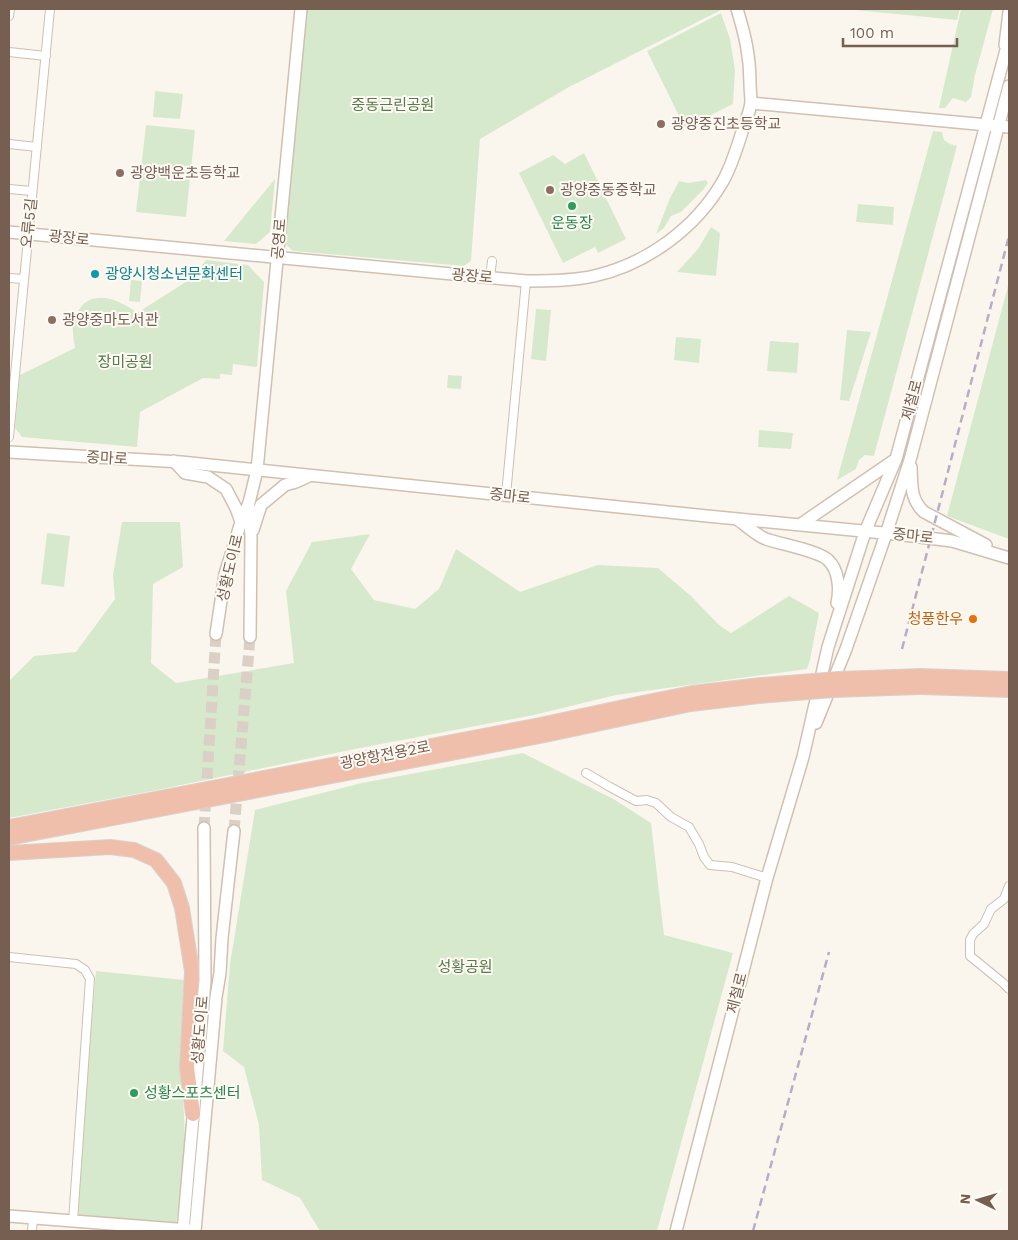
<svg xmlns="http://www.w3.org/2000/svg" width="1018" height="1240" viewBox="0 0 1018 1240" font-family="'Work Sans','Noto Sans KR',sans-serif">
	<rect width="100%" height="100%" fill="#fbf6ed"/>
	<path fill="#d7e9cc" d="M 307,9 L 723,9 L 569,87 L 480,139 L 471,261 L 464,266 L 293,251 L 285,244 Z
		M 845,9 L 960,9 L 957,20 Z
		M 961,9 L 993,9 L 975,75 L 971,97 L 966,102 L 953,98 L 945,108 L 939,108 Z
		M 721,13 L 730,39 L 735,70 L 733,104 L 685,128 L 647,51 Z
		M 155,91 L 183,94 L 180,119 L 153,117 Z
		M 146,125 L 195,130 L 186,217 L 136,212 Z
		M 933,131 L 942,132 L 944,140 L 950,144 L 957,146 L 874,456 L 865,455 L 859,460 L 856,469 L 837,480 Z
		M 584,153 L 626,239 L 598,253 L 595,247 L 563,263 L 519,173 L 553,155 L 565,164 Z
		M 275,179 L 270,232 L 256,244 L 224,241 Z
		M 706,180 L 708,183 L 703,190 L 681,212 L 671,216 L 664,228 L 656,234 L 670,198 L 679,181 L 688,183 Z
		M 858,204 L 894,207 L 893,225 L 856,222 Z
		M 711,227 L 720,233 L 716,276 L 677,272 L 698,249 Z
		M 206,260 L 248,265 L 264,282 L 257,367 L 233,364 L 232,375 L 220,374 L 220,379 L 203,378 L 140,412 L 137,447 L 22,437 L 15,428 L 20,375 L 75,348 C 74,341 72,332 73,325 C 73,320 76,314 79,310 C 92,288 121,300 137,313 L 192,278 Z
		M 131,280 L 142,281 L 140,302 L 129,301 Z
		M 1009,282 L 1009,539 L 947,516 Z
		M 536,309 L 551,310 L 546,361 L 531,359 Z
		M 847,330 L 871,332 L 849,401 L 840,400 Z
		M 676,337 L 701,339 L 699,363 L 674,360 Z
		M 770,341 L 799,343 L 797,373 L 767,371 Z
		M 448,375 L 462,376 L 461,389 L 447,388 Z
		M 759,430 L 793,433 L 791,449 L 758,447 Z
		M 122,522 L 180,522 L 183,567 L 153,584 L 151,663 L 176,683 L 294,663 L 286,591 L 312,542 L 370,534 L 351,569 L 374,600 L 415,609 L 439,589 L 456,549 L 520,592 L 598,565 L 658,568 L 691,596 L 719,625 L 731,633 L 789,596 L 819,613 L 810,660 L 807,669 L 616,695 L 534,715 L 355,749 L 152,791 L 9,818 L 9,681 L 34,656 L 76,652 L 115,599 L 113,575 Z
		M 47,533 L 70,536 L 64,587 L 41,584 Z
		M 523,753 L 615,800 L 651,823 L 664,935 L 733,953 L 657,1231 L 320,1231 L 300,1198 L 262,1180 L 259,1125 L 244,1067 L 223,1051 L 230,964 L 255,810 L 362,783 Z
		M 96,971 L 184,980 L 181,1071 L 184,1115 L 185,1149 L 176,1224 L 76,1216 Z"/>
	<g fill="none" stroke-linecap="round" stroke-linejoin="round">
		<path stroke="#dad0c6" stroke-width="11" stroke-dasharray="11 5.5" stroke-linecap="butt" d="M 204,828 L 216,634
			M 234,831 L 250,637"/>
		<defs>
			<path id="street" d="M 9,16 L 10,9
				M 9,52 L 46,56
				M 9,144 L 37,147
				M 9,189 L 32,191
				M 9,278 L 24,279
				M 490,278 L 492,261
				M 9,437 L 50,9
				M 506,495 L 526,281
				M 586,773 L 610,787 L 636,801 L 647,800 L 656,803 L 671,817 L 689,827 L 699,844 L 704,857 L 710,865 L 732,867 L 767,878
				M 1009,886 L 1004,899 L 991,909 L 984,924 L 973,934 L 970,940 L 970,956 L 1002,982 L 1009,989
				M 9,957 L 76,964 L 85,970 L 90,979 L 73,1221
				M 32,1231 L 33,1218"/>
			<path id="secondary" d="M 1005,45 L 1009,12
				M 751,103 L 1009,127
				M 9,232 L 526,281 C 547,281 573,281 594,276 C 647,264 696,228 723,181 C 731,167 736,151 741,135 C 744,125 750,113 751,102 C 751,96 750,90 750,83 C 750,56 745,35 737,9
				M 9,452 L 181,462 L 707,516 L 904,535 L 952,541 L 1009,558
				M 174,461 L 185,473 L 208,477 L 226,489 L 236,508 L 241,522
				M 911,467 C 912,485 910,499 924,512 L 986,545
				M 249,506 L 251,537 L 250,637
				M 738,520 C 747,526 756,535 766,539 C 780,544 819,551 828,560 C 839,570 840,590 837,603
				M 801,524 L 896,459
				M 253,530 L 261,505 L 285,485 L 296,482 L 309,476
				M 216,634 L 225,574 L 241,522 L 249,503 L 257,470 L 301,9
				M 816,723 L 846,649 L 886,534 L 910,460 L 1009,86
				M 9,1216 L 189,1230
				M 183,1231 L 205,981 L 204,828
				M 195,1231 L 216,997 L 220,973 L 222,938 L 234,831
				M 676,1231 L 767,878 L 803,757 L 828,647 L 865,532 L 896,459 L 1009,39"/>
			<path id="highway" d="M 921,676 L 1009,679
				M 921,687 L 1009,690
				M 9,827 L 535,726 L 638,704 L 692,693 L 761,685
				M 9,838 L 545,735 L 691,704 L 759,696
				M 9,853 L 110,847 L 134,850 L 156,860 L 174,883 L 182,908 L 192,971 L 187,1068 L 193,1114"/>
		</defs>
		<use href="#street" stroke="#cdbfb3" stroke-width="10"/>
		<use href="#secondary" stroke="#d0c0b1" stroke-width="14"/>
		<use href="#highway" stroke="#d9d2ce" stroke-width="16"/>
		<use href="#street" stroke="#fff" stroke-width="8"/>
		<use href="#secondary" stroke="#fff" stroke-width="11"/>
		<use href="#highway" stroke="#efbfab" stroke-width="14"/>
		<path stroke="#baabc6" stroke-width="2.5" stroke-dasharray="8 5" stroke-linecap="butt" d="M 902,649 L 1009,236
			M 753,1231 L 829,952"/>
		<defs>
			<path id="highway-bridge" d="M 761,685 L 838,679 L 921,676
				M 759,696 L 834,690 L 921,687"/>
		</defs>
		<use href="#highway-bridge" stroke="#d9d2ce" stroke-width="16" stroke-linecap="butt"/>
		<use href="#highway-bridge" stroke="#efbfab" stroke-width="14"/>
	</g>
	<g fill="#8d6e63" stroke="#fefaf4" stroke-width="2">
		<circle cx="661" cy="124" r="5"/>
		<circle cx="120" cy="173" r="5"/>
		<circle cx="550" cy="190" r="5"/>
		<circle cx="52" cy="320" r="5"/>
	</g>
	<g fill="#2e9e5b" stroke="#fefaf4" stroke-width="2">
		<circle cx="572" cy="206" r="5"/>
		<circle cx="134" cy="1093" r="5"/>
	</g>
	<circle fill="#0f9aa8" stroke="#fefaf4" stroke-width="2" cx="95" cy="274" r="5"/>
	<circle fill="#e8710a" stroke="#fefaf4" stroke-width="2" cx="973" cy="619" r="5"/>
	<g text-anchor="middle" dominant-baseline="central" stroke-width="4" stroke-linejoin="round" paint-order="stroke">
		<g font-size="15" fill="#567a4a" stroke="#fefaf4">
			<text x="393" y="105">중동근린공원</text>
			<text x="125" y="362">장미공원</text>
			<text x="465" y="967">성황공원</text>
		</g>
		<g font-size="15" fill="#785e54" stroke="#fefaf4" text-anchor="start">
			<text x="671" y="124">광양중진초등학교</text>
			<text x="130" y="173">광양백운초등학교</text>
			<text x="560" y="190">광양중동중학교</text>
			<text x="62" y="320">광양중마도서관</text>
		</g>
		<g font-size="15" fill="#765f51" stroke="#fefaf4">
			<text transform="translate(29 223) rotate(-84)">오류5길</text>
			<text transform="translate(69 238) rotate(6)">광장로</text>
			<text transform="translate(279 239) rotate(-85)">공영로</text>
			<text transform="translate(472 276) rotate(5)">광장로</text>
			<text transform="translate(912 400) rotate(-75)">제철로</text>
			<text transform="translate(107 458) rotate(3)">중마로</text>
			<text transform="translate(510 496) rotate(6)">중마로</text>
			<text transform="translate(913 536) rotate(6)">중마로</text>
			<text transform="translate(230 568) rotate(-77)">성황도이로</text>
			<text transform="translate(385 755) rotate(-11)">광양항전용2로</text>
			<text transform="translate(737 993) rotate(-76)">제철로</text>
			<text transform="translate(200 1030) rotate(-85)">성황도이로</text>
		</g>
		<g font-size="15" fill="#27864d" stroke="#fefaf4">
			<text x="572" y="223">운동장</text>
			<text x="144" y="1093" text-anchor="start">성황스포츠센터</text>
		</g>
		<g font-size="15" fill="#0d838f" stroke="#fefaf4" text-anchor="start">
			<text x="105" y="274">광양시청소년문화센터</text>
		</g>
		<g font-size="15" fill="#c56008" stroke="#fefaf4" text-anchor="end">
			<text x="963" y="619">청풍한우</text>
		</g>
	</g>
	<rect width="1018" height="1240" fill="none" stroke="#765f51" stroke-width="20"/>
	<g transform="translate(978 1200) rotate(275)" stroke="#fefaf4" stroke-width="4" paint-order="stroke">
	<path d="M0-4L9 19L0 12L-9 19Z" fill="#765f51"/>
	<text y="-8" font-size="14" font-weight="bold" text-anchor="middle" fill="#765f51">N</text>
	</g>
	<path d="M843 38v8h114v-8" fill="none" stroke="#765f51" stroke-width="2.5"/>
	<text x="850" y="38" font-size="15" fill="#765f51" stroke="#fefaf4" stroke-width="4" paint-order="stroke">100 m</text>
</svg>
